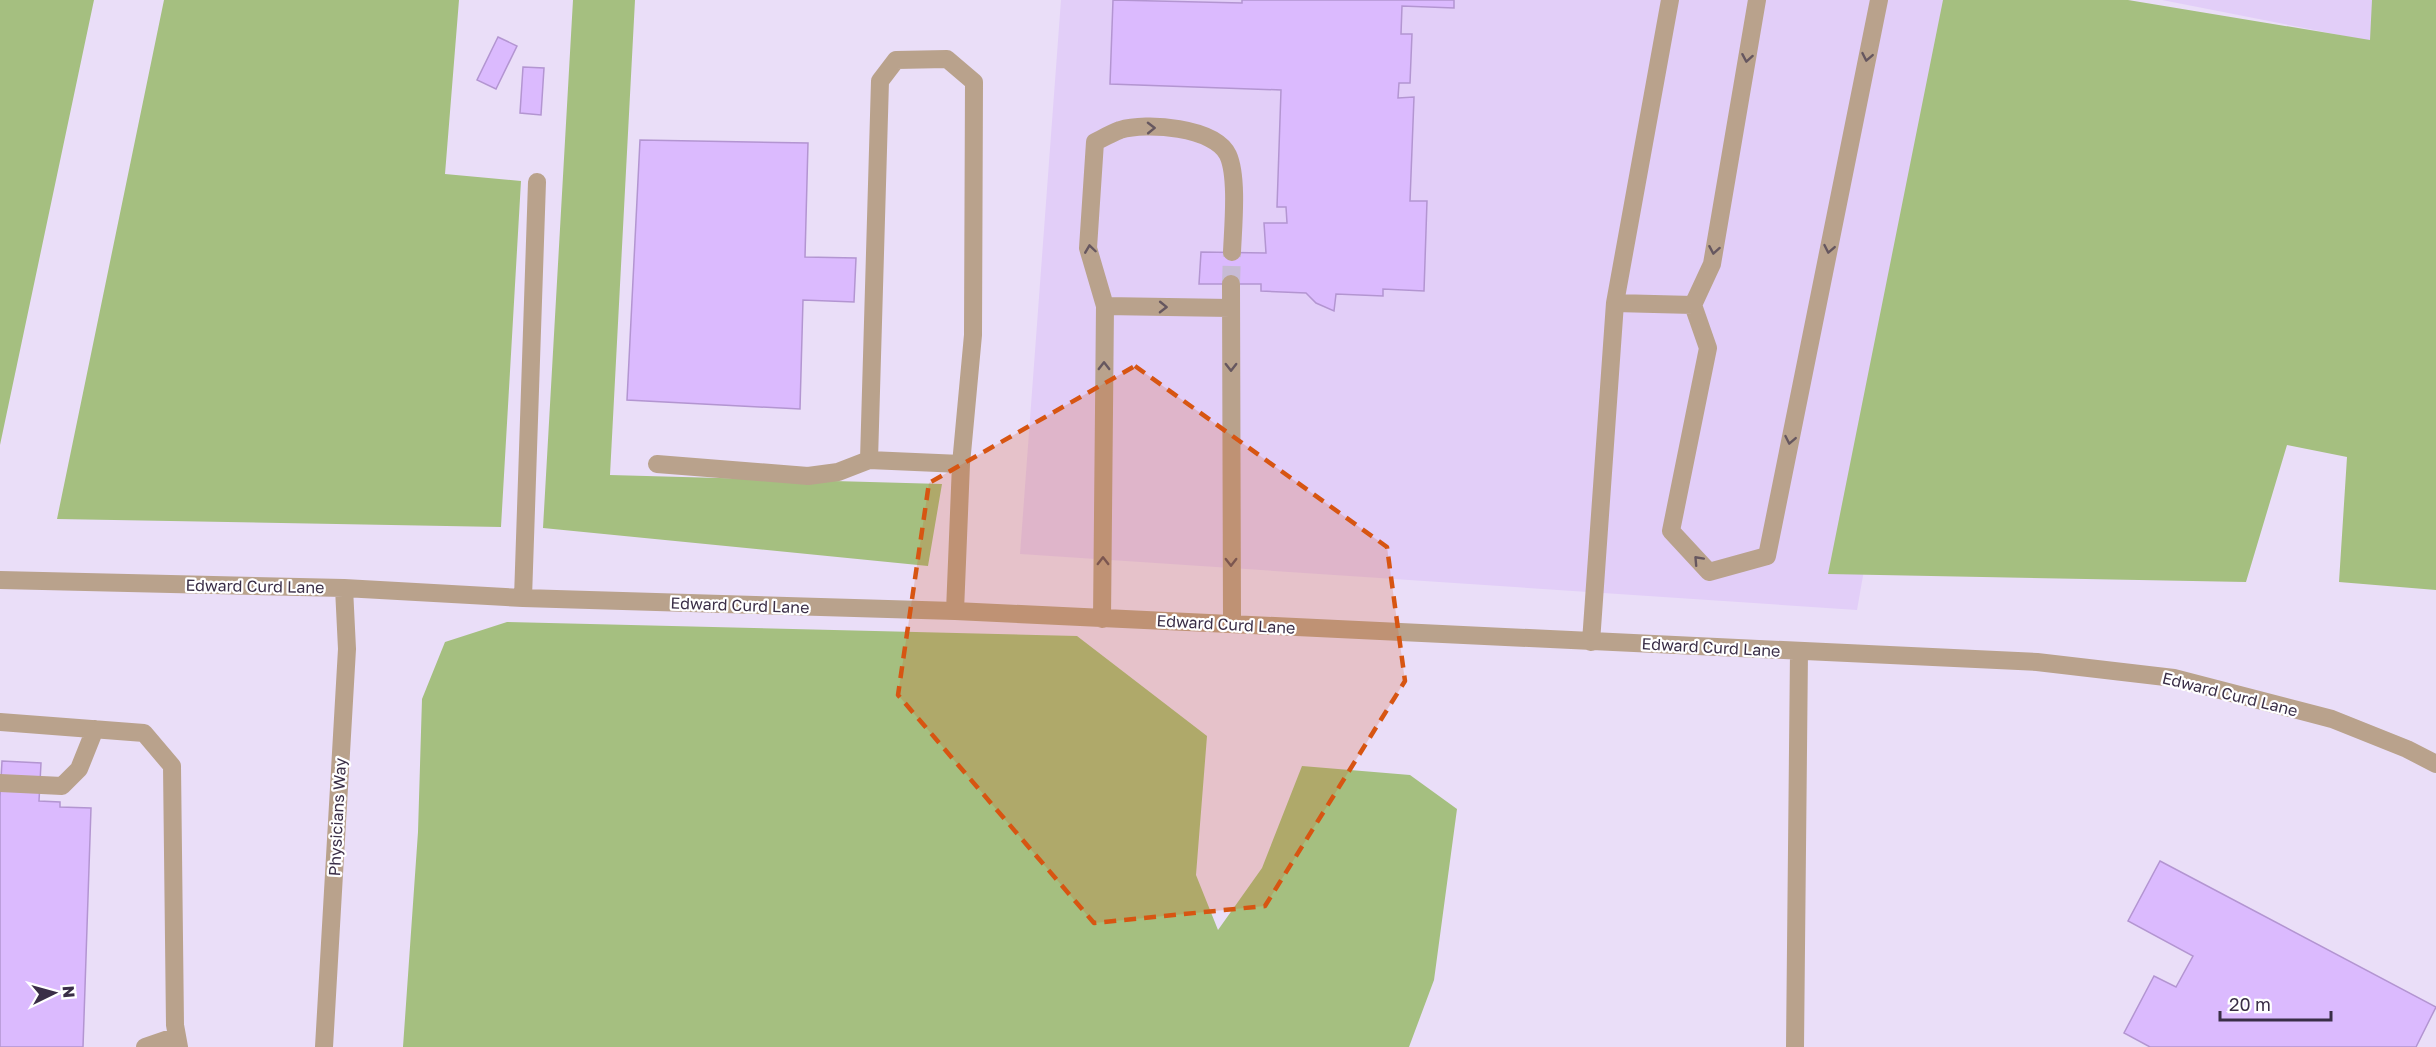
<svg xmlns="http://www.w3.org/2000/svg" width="2436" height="1047" viewBox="0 0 2436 1047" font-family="'Golos Text',sans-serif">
	<rect width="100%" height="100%" fill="#eadef8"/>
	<path fill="#e2cef8" d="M 1061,0 L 1964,0 L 1857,610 L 1020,554 Z
		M 2162,0 L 2381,0 L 2380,43 Z"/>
	<path fill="#a5bf80" d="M 0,0 L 94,0 L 0,445 Z
		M 164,0 L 459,0 L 445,174 L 521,181 L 501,527 L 57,519 Z
		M 573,0 L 635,0 L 610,475 L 942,484 L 928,566 L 543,528 Z
		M 1943,0 L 2128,0 L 2370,40 L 2372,0 L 2436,0 L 2436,590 L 2339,582 L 2347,457 L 2287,445 L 2246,582 L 1828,574 Z
		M 507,622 L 1077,636 L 1207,736 L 1196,875 L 1218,930 L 1262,868 L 1302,766 L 1410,775 L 1457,809 L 1434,980 L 1409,1047 L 403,1047 L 418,832 L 422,699 L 445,642 Z"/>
	<path fill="#dbbafe" stroke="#b395d1" stroke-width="1.5" d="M 1113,0 L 1242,3 L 1242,0 L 1454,0 L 1454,8 L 1402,6 L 1401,34 L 1412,34 L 1410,83 L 1399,83 L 1398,98 L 1414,97 L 1410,201 L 1427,201 L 1424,291 L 1383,289 L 1383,296 L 1336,294 L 1334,311 L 1316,303 L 1306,293 L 1261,291 L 1261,284 L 1199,284 L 1201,252 L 1266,253 L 1264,223 L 1287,223 L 1286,207 L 1277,207 L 1281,90 L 1110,84 Z
		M 498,37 L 517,46 L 496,89 L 477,80 Z
		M 523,67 L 544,68 L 541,115 L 520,113 Z
		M 640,140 L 808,143 L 805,257 L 856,258 L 854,302 L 803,300 L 800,409 L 627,400 Z
		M 2,761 L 41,763 L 39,801 L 60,802 L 60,807 L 91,808 L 83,1047 L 0,1047 L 0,797 Z
		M 2160,861 L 2436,1007 L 2416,1047 L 2150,1047 L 2124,1033 L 2154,976 L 2176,987 L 2193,956 L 2128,921 Z"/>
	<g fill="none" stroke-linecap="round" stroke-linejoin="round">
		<path stroke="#c7bbd5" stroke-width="18" stroke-dasharray="18 9" stroke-linecap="butt" d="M 1231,284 L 1232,252"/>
		<path stroke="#b9a28c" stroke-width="18" d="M 1231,284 L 1232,624
			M 1615,303 L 1693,305 L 1708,348 L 1671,531 L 1709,572 L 1767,556 L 1879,0
			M 1693,305 L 1712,264 L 1757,0
			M 1105,306 L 1230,308
			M 869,460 L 880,81 L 896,60 L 947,59 L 974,82 L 973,335 L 961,464
			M 657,464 L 808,476 L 838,472 L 869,460 L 961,464 L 955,611
			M 0,580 L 344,588 L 523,598 L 955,611 L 2037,662 L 2174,678 L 2332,719 L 2407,749 L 2436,764
			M 523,598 L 537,182
			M 1102,619 L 1105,306 L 1088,248 L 1095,142 C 1103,138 1112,133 1120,130 C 1146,122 1215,127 1228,155 C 1238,177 1233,227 1232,252
			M 1591,642 L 1615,303 L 1670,0
			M 0,722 L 144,733 L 172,766 L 175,1025 L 179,1047
			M 0,783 L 62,786 L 79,769 L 95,729
			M 145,1047 L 177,1036
			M 324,1047 L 347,649 L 344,588
			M 1795,1047 L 1799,651"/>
	</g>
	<defs><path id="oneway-chevron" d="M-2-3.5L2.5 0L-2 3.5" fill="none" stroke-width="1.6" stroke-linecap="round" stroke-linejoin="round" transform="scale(1.5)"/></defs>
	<g stroke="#66575f">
		<use href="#oneway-chevron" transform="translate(1867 57) rotate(101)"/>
		<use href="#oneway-chevron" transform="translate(1747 58) rotate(100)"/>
		<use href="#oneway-chevron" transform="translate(1151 128) rotate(-1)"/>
		<use href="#oneway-chevron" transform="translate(1090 249) rotate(-98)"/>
		<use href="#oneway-chevron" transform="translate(1829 249) rotate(101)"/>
		<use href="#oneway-chevron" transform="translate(1714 250) rotate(100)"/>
		<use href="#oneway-chevron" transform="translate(1163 307) rotate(1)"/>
		<use href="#oneway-chevron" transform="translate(1104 366) rotate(-90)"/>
		<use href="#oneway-chevron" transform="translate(1231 367) rotate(90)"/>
		<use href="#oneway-chevron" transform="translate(1790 440) rotate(101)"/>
		<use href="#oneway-chevron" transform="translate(1698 560) rotate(-133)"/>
		<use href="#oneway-chevron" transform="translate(1103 561) rotate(-90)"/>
		<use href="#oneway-chevron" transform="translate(1231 562) rotate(90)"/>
	</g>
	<path fill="#d75512" fill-opacity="0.2" stroke="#d75512" stroke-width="4.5" stroke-dasharray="12 8" stroke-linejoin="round" d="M 1135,366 L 1387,547 L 1405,681 L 1265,906 L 1094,923 L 898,695 L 929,483 Z"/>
	<g text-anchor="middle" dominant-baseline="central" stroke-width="4.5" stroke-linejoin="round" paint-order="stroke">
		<g font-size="16" fill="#3a2e47" stroke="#fff">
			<text transform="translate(255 586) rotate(1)">Edward Curd Lane</text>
			<text transform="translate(740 605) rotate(2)">Edward Curd Lane</text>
			<text transform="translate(1226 624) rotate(3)">Edward Curd Lane</text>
			<text transform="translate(1711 647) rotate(3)">Edward Curd Lane</text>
			<text transform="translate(2230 694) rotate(14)">Edward Curd Lane</text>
			<text transform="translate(337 817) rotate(-87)">Physicians Way</text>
		</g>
	</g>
	<g transform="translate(54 993) rotate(85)" stroke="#ffffff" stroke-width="4.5" paint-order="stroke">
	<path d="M0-4.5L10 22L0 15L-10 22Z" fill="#3a2e47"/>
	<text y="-9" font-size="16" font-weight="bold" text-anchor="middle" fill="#3a2e47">N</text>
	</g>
	<path d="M2220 1011v9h111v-9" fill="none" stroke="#3a2e47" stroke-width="3"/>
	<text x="2229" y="1011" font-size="18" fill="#3a2e47" stroke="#ffffff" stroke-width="4.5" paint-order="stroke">20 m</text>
</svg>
